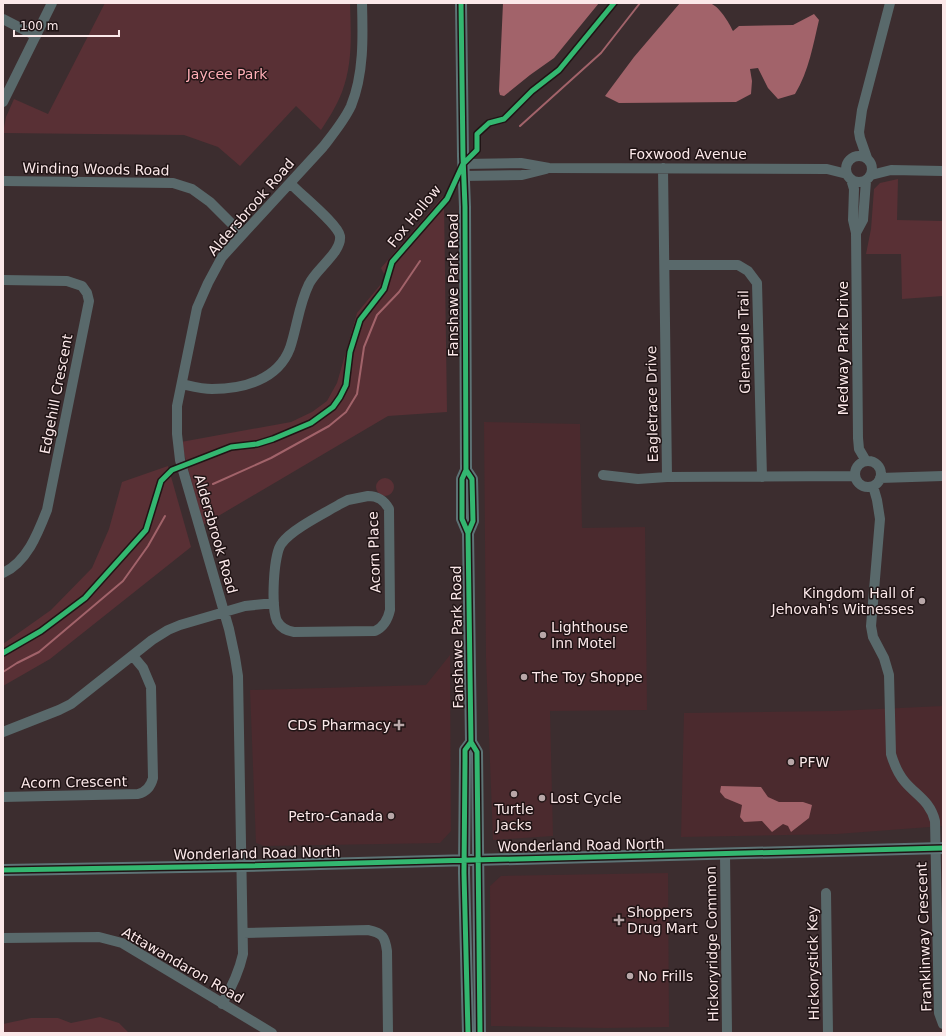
<svg xmlns="http://www.w3.org/2000/svg" width="946" height="1036" viewBox="0 0 946 1036" font-family="'DejaVu Sans',sans-serif">
	<rect width="100%" height="100%" fill="#3c2d2f"/>
	<path fill="#4b2a2e" d="M 484,422 L 580,424 L 582,528 L 645,527 L 647,710 L 550,711 L 553,836 L 493,840 L 486,658 Z
		M 450,655 L 451,831 L 440,843 L 264,846 L 256,843 L 250,690 L 426,685 Z
		M 943,706 L 943,826 L 837,834 L 681,837 L 684,713 L 835,711 Z
		M 668,873 L 669,1027 L 606,1028 L 491,1026 L 490,886 L 501,876 Z"/>
	<path fill="#593035" d="M 105,3 L 350,3 C 351,33 353,63 342,92 C 337,105 329,118 321,130 L 296,106 L 240,166 L 218,147 L 184,135 L 3,133 L 6,117 L 14,99 L 48,114 Z
		M 898,179 L 897,220 L 943,221 L 943,296 L 902,299 L 901,254 L 866,254 L 871,229 L 874,189 L 880,183 Z
		M 443,196 L 444,202 L 447,412 L 388,416 L 203,525 L 181,442 L 291,422 L 312,412 L 327,401 L 337,383 L 357,313 L 386,278 L 381,268 Z
		M 168,466 L 191,547 L 50,659 L 3,686 L 3,644 L 51,610 L 92,568 L 109,529 L 122,482 Z
		M376 487a9 9 0 1 1 18 0a9 9 0 1 1-18 0Z
		M 100,1017 L 119,1023 L 129,1033 L 3,1033 L 3,1024 L 31,1018 L 58,1018 L 71,1023 Z"/>
	<path fill="#a2636a" d="M 503,3 L 599,3 L 554,58 L 530,75 L 504,96 L 500,95 L 499,91 Z
		M 680,3 C 689,3 701,1 709,3 C 719,5 729,23 733,31 L 739,26 L 793,25 L 814,14 L 819,20 C 813,45 809,71 795,94 L 778,99 L 768,88 L 758,68 L 750,69 L 752,81 L 751,94 L 736,102 L 619,103 L 605,96 L 634,57 Z
		M 721,786 L 761,787 L 768,797 L 779,802 L 803,802 L 812,805 L 809,818 L 791,832 L 788,826 L 783,824 L 772,832 L 762,821 L 744,822 L 740,817 L 742,805 L 725,798 L 720,792 Z"/>
	<g fill="none" stroke-linecap="round" stroke-linejoin="round">
		<path stroke="#a2636a" stroke-width="2" d="M 520,126 L 601,53 L 640,3
			M 213,484 L 271,458 L 329,426 L 346,412 L 357,394 L 364,347 L 377,315 L 399,292 L 420,261
			M 3,672 L 17,663 L 39,652 L 123,581 L 148,546 L 165,516"/>
		<path stroke="#59696b" stroke-width="10" d="M 3,19 L 36,36
			M 3,102 L 52,3
			M846 169a13 13 0 1 1 26 0a13 13 0 1 1-26 0Z
			M 867,158 L 860,138 L 859,132 L 862,110 L 890,3
			M 463,164 L 521,163 L 549,168 L 827,169 L 847,174
			M 663,168 L 667,477 L 855,476
			M 871,175 L 891,170 L 943,171
			M 463,176 L 522,175 L 546,169
			M 851,179 L 854,189 L 853,220 L 856,233 L 858,438 L 859,449 L 866,461
			M 3,181 L 173,183 L 192,189 L 210,202 L 242,234
			M 856,233 L 863,220 L 866,181
			M 665,265 L 738,265 L 748,271 L 757,283 L 762,477
			M 3,280 L 67,281 L 82,286 L 87,293 L 89,301 L 47,510 C 38,533 27,562 3,573
			M 182,384 C 191,386 202,389 212,389 C 243,389 278,380 290,348 C 297,327 299,304 309,284 C 316,269 342,252 340,236 C 338,224 300,194 290,183
			M855 474a13 13 0 1 1 26 0a13 13 0 1 1-26 0Z
			M 603,475 L 638,479 L 667,477
			M 880,478 L 943,476
			M 873,486 L 877,500 L 880,519 L 871,626 L 873,637 L 884,658 L 889,675 L 891,754 C 894,764 898,774 905,782 C 917,796 930,801 935,821 L 939,1013 L 943,1024
			M 368,496 C 378,496 384,500 389,509 L 390,610 C 388,619 384,627 375,631 L 294,632 C 287,631 281,628 277,621 C 271,609 273,553 282,543 C 292,529 325,513 340,504 L 348,500 Z
			M 3,732 L 59,710 L 71,704 L 152,640 L 168,630 L 180,625 L 245,606 L 274,603
			M 3,797 L 138,794 C 146,792 151,786 153,778 L 151,687 L 143,668 L 133,656
			M 725,854 L 727,1033
			M 826,893 L 828,1033
			M 243,933 L 368,930 C 383,933 385,937 387,951 L 388,1033
			M 3,938 L 99,937 L 122,943 L 272,1033
			M 222,1004 C 232,987 239,972 243,954 L 238,676 L 235,657 L 229,629 L 180,460 L 177,434 L 177,406 L 197,308 L 208,283 L 222,257 L 323,147 C 333,134 344,121 351,106 C 364,74 363,37 362,3"/>
		<path stroke="#5d7375" stroke-width="12" d="M 461,3 L 463,156 L 465,207 L 466,470 L 462,479 L 462,519 L 468,533 L 471,742 L 477,752 L 480,1033
			M 466,470 L 472,479 L 473,521 L 468,533
			M 3,870 L 242,866 L 943,848
			M 468,1033 L 464,873 L 465,761 L 465,750 L 471,742"/>
		<defs>
			<path id="cycleway" d="M 461,3 L 463,156 L 465,207 L 466,470 L 462,479 L 462,519 L 468,533 L 471,742 L 477,752 L 480,1033
				M 466,470 L 472,479 L 473,521 L 468,533
				M 3,653 L 41,631 L 85,598 L 146,530 L 161,481 L 172,470 L 231,447 L 257,444 L 273,439 L 311,423 L 333,407 L 340,397 L 346,385 L 350,352 L 360,320 L 384,289 L 392,262 L 447,199 L 463,164 L 477,150 L 477,134 L 489,123 L 504,119 L 532,91 L 559,70 L 614,3
				M 3,870 L 242,866 L 943,848
				M 468,1033 L 464,873 L 465,761 L 465,750 L 471,742"/>
		</defs>
		<use href="#cycleway" stroke="#201415" stroke-width="8"/>
		<use href="#cycleway" stroke="#33b770" stroke-width="5"/>
	</g>
	<g fill="#b8a7a8" stroke="#201415" stroke-width="1.5">
		<circle cx="922" cy="601" r="4"/>
		<circle cx="543" cy="635" r="4"/>
		<circle cx="524" cy="677" r="4"/>
		<path d="M397 719h4v4h4v4h-4v4h-4v-4h-4v-4h4z"/>
		<circle cx="791" cy="762" r="4"/>
		<circle cx="514" cy="794" r="4"/>
		<circle cx="542" cy="798" r="4"/>
		<circle cx="391" cy="816" r="4"/>
		<path d="M617 914h4v4h4v4h-4v4h-4v-4h-4v-4h4z"/>
		<circle cx="630" cy="976" r="4"/>
	</g>
	<g text-anchor="middle" dominant-baseline="central" stroke-width="3" stroke-linejoin="round" paint-order="stroke">
		<g font-size="14" fill="#ffafb7" stroke="#201415">
			<text x="227" y="74">Jaycee Park</text>
		</g>
		<g font-size="14" fill="#fbe8e9" stroke="#201415">
			<text x="688" y="154">Foxwood Avenue</text>
			<text transform="translate(96 169) rotate(1)">Winding Woods Road</text>
			<text transform="translate(251 207) rotate(-49)">Aldersbrook Road</text>
			<text transform="translate(414 216) rotate(-51)">Fox Hollow</text>
			<text transform="translate(453 285) rotate(-90)">Fanshawe Park Road</text>
			<text transform="translate(744 342) rotate(-91)">Gleneagle Trail</text>
			<text transform="translate(843 348) rotate(-90)">Medway Park Drive</text>
			<text transform="translate(56 394) rotate(-79)">Edgehill Crescent</text>
			<text transform="translate(652 404) rotate(-91)">Eagletrace Drive</text>
			<text transform="translate(216 534) rotate(74)">Aldersbrook Road</text>
			<text transform="translate(374 552) rotate(-92)">Acorn Place</text>
			<text transform="translate(457 637) rotate(-91)">Fanshawe Park Road</text>
			<text transform="translate(74 782) rotate(-1)">Acorn Crescent</text>
			<text transform="translate(581 845) rotate(-1)">Wonderland Road North</text>
			<text transform="translate(257 853) rotate(-1)">Wonderland Road North</text>
			<text transform="translate(924 937) rotate(-92)">Franklinway Crescent</text>
			<text transform="translate(712 944) rotate(-91)">Hickoryridge Common</text>
			<text transform="translate(813 963) rotate(-91)">Hickorystick Key</text>
			<text transform="translate(183 965) rotate(30)">Attawandaron Road</text>
		</g>
		<g font-size="14" fill="#fbe8e9" stroke="#201415" text-anchor="start">
			<text x="914" y="593" text-anchor="end">Kingdom Hall of<tspan x="914" dy="16">Jehovah's Witnesses</tspan></text>
			<text x="551" y="627">Lighthouse<tspan x="551" dy="16">Inn Motel</tspan></text>
			<text x="532" y="677">The Toy Shoppe</text>
			<text x="391" y="725" text-anchor="end">CDS Pharmacy</text>
			<text x="799" y="762">PFW</text>
			<text x="550" y="798">Lost Cycle</text>
			<text x="514" y="809" text-anchor="middle">Turtle<tspan x="514" dy="16">Jacks</tspan></text>
			<text x="383" y="816" text-anchor="end">Petro-Canada</text>
			<text x="627" y="912">Shoppers<tspan x="627" dy="16">Drug Mart</tspan></text>
			<text x="638" y="976">No Frills</text>
		</g>
	</g>
	<rect width="946" height="1036" fill="none" stroke="#fbe8e9" stroke-width="8"/>
	<path d="M14 30v6h105v-6" fill="none" stroke="#fbe8e9" stroke-width="2"/>
	<text x="20" y="30" font-size="12" fill="#fbe8e9" stroke="#201415" stroke-width="3" paint-order="stroke">100 m</text>
</svg>
